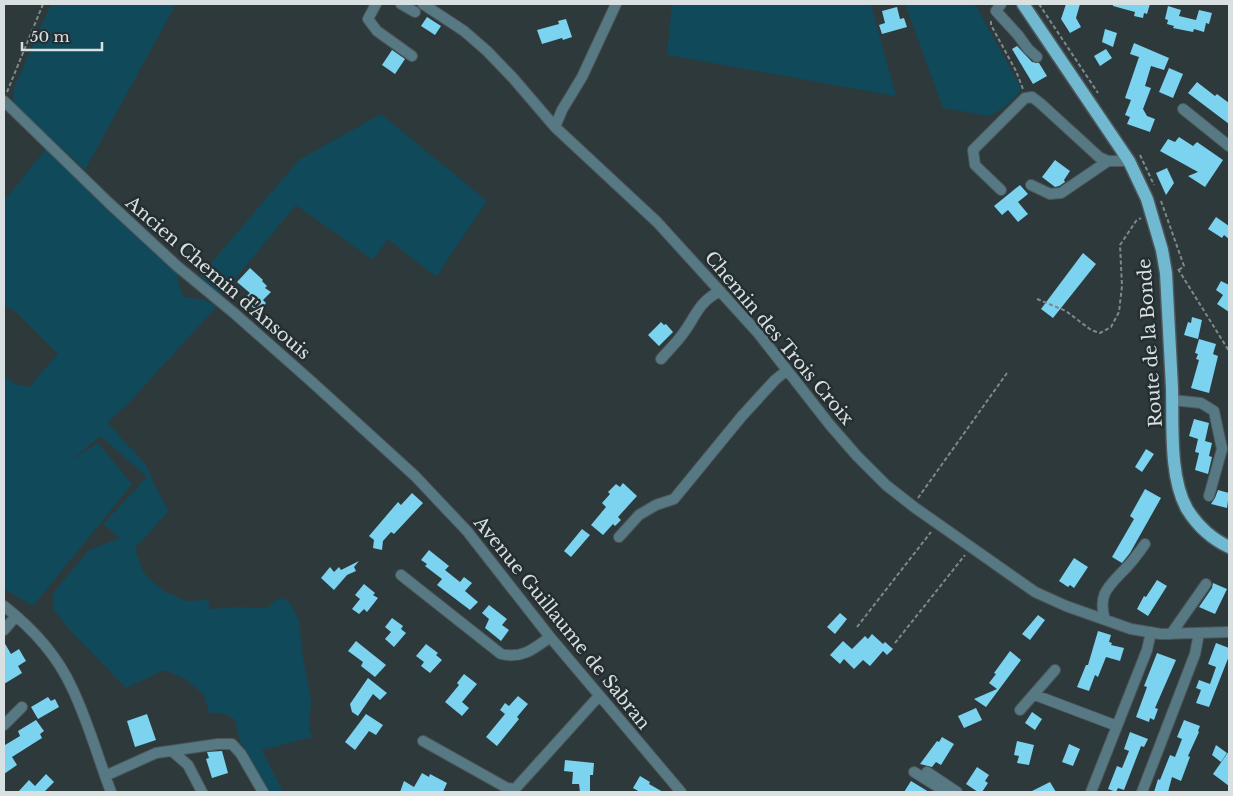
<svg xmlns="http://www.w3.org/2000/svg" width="1233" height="796" viewBox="0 0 1233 796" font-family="'Libre Baskerville',serif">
	<rect width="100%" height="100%" fill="#2e393c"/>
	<path fill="#104959" d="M 51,4 L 176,4 L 85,170 L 14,104 L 14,88 Z
		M 672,4 L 871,4 L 896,96 L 667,55 Z
		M 905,4 L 975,4 L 1021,88 C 1017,99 1000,112 989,116 L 943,108 Z
		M 381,114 L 487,201 L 436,277 L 388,239 L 373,260 L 296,205 L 220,297 L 199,277 L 300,159 Z
		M 46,149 L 177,273 L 179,286 L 184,297 L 205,300 L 217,306 L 127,405 L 107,422 L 146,465 L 156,488 L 169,511 L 135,548 L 141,567 L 148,578 L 164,591 L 186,601 L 208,600 L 210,609 L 237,607 L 267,608 L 279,598 L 287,600 L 293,608 L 299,621 L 303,658 L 311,701 L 309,729 L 312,737 L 262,750 L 283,792 L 268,792 L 240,741 L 235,720 L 224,713 L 209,713 L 204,695 L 186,679 L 164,670 L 126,688 L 68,628 L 54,610 L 53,593 L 89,550 L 120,538 L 103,524 L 147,477 L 100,436 L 71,461 L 98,443 L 132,484 L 33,606 L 4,589 L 4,376 L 15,384 L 29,387 L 58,354 L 16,312 L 4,305 L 4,201 Z"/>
	<path fill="#7bd3ef" d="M 1066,4 L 1080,4 L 1076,18 L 1081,27 L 1070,33 L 1061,19 Z
		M 1113,4 L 1150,4 L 1147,14 L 1144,13 L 1143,18 L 1134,16 L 1135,12 L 1113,6 Z
		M 1168,6 L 1181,10 L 1179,16 L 1196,20 L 1199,10 L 1212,13 L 1209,24 L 1206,23 L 1204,32 L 1194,29 L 1193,32 L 1173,28 L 1174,26 L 1167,24 L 1168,20 L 1165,19 Z
		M 897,7 L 900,19 L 904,18 L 907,27 L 882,34 L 879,25 L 885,23 L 882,11 Z
		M 427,17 L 441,26 L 435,35 L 421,26 Z
		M 566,19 L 572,37 L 563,40 L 562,38 L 542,44 L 537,30 L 559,24 L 558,21 Z
		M 1105,29 L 1117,33 L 1113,47 L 1102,42 Z
		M 1134,43 L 1169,58 L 1164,70 L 1151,66 L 1145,86 L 1151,88 L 1143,109 L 1147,116 L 1155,119 L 1150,132 L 1127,124 L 1130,117 L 1125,115 L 1131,100 L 1125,98 L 1139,57 L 1130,54 Z
		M 1017,46 L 1032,62 L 1039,63 L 1047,76 L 1033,84 L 1012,49 Z
		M 1106,49 L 1112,58 L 1100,66 L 1094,56 Z
		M 392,50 L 405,59 L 395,74 L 382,65 Z
		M 1169,68 L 1183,74 L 1173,98 L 1159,92 Z
		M 1197,82 L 1215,96 L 1217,94 L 1229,103 L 1229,124 L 1188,93 Z
		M 1179,137 L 1193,146 L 1197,142 L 1223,160 L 1205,187 L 1188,176 L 1198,172 L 1160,151 L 1168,139 L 1175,142 Z
		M 1055,160 L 1070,171 L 1064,180 L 1065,182 L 1059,186 L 1055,187 L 1042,177 Z
		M 1167,168 L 1174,183 L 1166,195 L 1156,173 Z
		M 1020,185 L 1028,194 L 1018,202 L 1028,214 L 1018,222 L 1008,210 L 1002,215 L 994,206 Z
		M 1216,217 L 1229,226 L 1229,239 L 1224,235 L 1222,238 L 1208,229 Z
		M 1083,253 L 1096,264 L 1053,318 L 1041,309 Z
		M 250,268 L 263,280 L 262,281 L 267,286 L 265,288 L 271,292 L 263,300 L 266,303 L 258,312 L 244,299 L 250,293 L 237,282 Z
		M 1221,281 L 1229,285 L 1229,312 L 1217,304 L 1223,295 L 1216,290 Z
		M 1192,317 L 1202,320 L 1198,339 L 1184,335 L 1188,322 L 1191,323 Z
		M 661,322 L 664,325 L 666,324 L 673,332 L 659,346 L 648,335 Z
		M 1199,339 L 1216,344 L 1213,354 L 1218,356 L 1209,393 L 1191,388 L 1199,360 L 1196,359 L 1198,354 L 1195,353 Z
		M 1194,419 L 1209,423 L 1205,441 L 1212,443 L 1209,456 L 1212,457 L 1208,474 L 1195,470 L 1199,453 L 1195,452 L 1198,439 L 1189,436 Z
		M 1146,449 L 1154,454 L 1142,472 L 1135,467 Z
		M 623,483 L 637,496 L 618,517 L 621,520 L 615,526 L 613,524 L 603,535 L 591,525 L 606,507 L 602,503 L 610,494 L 608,492 L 616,484 L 620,487 Z
		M 1145,489 L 1161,498 L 1130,553 L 1122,563 L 1112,557 L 1134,519 L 1130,516 Z
		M 1218,490 L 1229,493 L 1227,508 L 1211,504 L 1215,498 Z
		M 412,493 L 423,503 L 394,534 L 391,532 L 383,541 L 382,550 L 373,548 L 374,540 L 369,536 L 398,502 L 401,505 Z
		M 582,529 L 590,535 L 571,557 L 564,551 Z
		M 429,550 L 449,566 L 445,570 L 460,582 L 464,577 L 472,583 L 465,591 L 478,602 L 470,610 L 437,585 L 442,579 L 425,566 L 427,564 L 421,560 Z
		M 1074,558 L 1088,567 L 1074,588 L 1070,585 L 1068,587 L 1059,581 Z
		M 359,561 L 354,567 L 356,571 L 347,575 L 334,590 L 321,578 L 330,567 L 334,572 L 339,567 L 341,570 Z
		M 1157,580 L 1167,586 L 1148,616 L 1137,609 L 1144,596 L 1146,597 Z
		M 1213,583 L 1227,589 L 1215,614 L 1199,607 L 1212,588 Z
		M 364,584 L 375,593 L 373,595 L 378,598 L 367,612 L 364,609 L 359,614 L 352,609 L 360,599 L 355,595 Z
		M 489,605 L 507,619 L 502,625 L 509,630 L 501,641 L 485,628 L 489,619 L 482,613 Z
		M 840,613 L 847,619 L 835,634 L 827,627 Z
		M 1038,615 L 1045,620 L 1030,640 L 1022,634 Z
		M 392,618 L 403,626 L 401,629 L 406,633 L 394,647 L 385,639 L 391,632 L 385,627 Z
		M 1098,631 L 1111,635 L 1109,642 L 1112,643 L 1111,645 L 1124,648 L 1120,661 L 1106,657 L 1098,677 L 1095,675 L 1089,691 L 1077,687 L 1086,665 L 1088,665 Z
		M 872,634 L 883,644 L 885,642 L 893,649 L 887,655 L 883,651 L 870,666 L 863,660 L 854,669 L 844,659 L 840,664 L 830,655 L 843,641 L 852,649 L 865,636 L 868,639 Z
		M 356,641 L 386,665 L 375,677 L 361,666 L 363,662 L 348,651 Z
		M 4,642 L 11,654 L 19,649 L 26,661 L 18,666 L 22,673 L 4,684 Z
		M 1216,643 L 1229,648 L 1229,656 L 1209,707 L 1196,703 L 1201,690 L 1196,688 L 1199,680 L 1210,684 L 1216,667 L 1208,664 Z
		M 426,644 L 438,653 L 436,655 L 442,660 L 430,673 L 421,666 L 424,662 L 416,656 Z
		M 1010,651 L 1021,660 L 986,707 L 974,699 L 997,689 L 989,683 L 996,674 L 994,673 Z
		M 1157,653 L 1176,660 L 1155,708 L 1158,709 L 1154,720 L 1150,718 L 1149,722 L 1136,717 L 1147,687 L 1144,686 Z
		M 464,674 L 477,684 L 462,702 L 469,708 L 462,716 L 445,702 L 459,685 L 457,683 Z
		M 368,678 L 387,693 L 380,700 L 373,694 L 358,716 L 352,712 L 350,704 Z
		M 518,696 L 528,704 L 517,717 L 519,719 L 497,746 L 486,737 L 505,714 L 500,710 L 505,703 L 509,706 Z
		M 48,697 L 51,701 L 55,699 L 59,707 L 38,719 L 31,707 Z
		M 976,708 L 982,720 L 964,728 L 958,716 Z
		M 1032,712 L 1042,719 L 1035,730 L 1025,723 Z
		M 147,714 L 156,740 L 135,747 L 127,721 Z
		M 366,714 L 383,725 L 376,735 L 369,731 L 355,750 L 345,742 Z
		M 36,720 L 44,731 L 40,734 L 42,738 L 12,757 L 17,765 L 4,774 L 4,744 L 5,745 L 20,736 L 18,731 Z
		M 1184,720 L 1200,726 L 1198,731 L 1199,732 L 1188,756 L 1190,757 L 1181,781 L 1172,777 L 1168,792 L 1154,792 L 1158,779 L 1160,780 L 1170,755 L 1175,757 L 1182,739 L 1177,737 Z
		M 1130,732 L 1148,739 L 1144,747 L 1141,746 L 1124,790 L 1118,788 L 1116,792 L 1108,789 L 1117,766 L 1122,768 L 1129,751 L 1124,749 Z
		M 942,737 L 954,744 L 941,765 L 936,762 L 932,767 L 920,764 L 937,741 L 939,742 Z
		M 1017,741 L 1034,745 L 1029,765 L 1017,763 L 1019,756 L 1014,755 Z
		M 1069,744 L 1080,749 L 1073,766 L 1062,762 L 1066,752 L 1068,753 L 1066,752 Z
		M 1216,745 L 1227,753 L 1221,762 L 1212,755 Z
		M 222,751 L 228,773 L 212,778 L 206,759 L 209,758 L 207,752 Z
		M 1229,751 L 1229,786 L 1213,774 Z
		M 565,760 L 594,763 L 593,775 L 590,775 L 590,792 L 580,792 L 579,784 L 572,784 L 573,772 L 564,771 Z
		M 977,767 L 989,775 L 985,781 L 988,783 L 982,792 L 978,792 L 966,784 Z
		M 422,773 L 429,777 L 430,774 L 447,783 L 443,792 L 400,792 L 404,781 L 414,787 Z
		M 46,774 L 54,782 L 44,792 L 18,792 L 29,780 L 35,786 Z
		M 640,776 L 650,782 L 649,784 L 663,792 L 640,792 L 633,788 Z
		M 911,781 L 929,792 L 904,792 Z
		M 1050,782 L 1056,792 L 1030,792 Z"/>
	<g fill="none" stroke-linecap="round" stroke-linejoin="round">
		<defs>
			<path id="minor" d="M 376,4 L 368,19 L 377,31 L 412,56
				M 401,4 L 415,12
				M 423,4 L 464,31 L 487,51 L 513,78 L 555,127 L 657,222 L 758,333 L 830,425 L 857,456 L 886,485 L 914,507 L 1035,592 L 1066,606 L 1131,629 L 1161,634 L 1229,632
				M 1001,4 L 996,11 L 1018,35 L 1028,49 L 1037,57
				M 4,101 L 109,203 L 177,266 L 234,313 L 312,382 L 415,476 L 467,531 L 550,637 L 681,792
				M 1183,109 L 1229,146
				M 555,127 L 562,110 L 582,77 L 616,4
				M 1031,185 L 1050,194 L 1061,193 L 1108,161
				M 1001,190 L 975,165 L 973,150 L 1025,98 L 1032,97 L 1040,103 L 1099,157 L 1108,161 L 1129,161
				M 661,359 C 668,351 676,343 682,335 C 696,317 697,303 720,291
				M 1172,400 L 1201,403 L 1214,411 L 1222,449 L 1209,496
				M 619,537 L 639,515 L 656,505 L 674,499 L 742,416 L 775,380 L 787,370
				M 401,575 L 501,654 C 522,659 534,649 550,637
				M 4,606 C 32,628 57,655 72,688 C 88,721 98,758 111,792
				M 1105,620 C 1097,594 1109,586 1125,569 C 1133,561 1139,552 1145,544
				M 4,630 L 16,616
				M 1171,634 L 1206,584
				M 1035,695 L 1117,726
				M 1020,710 L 1055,670
				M 4,725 L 22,707
				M 423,741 L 507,788 L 515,789 L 599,696
				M 172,751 L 188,765 L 202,792
				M 914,772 L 946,792
				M 927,772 L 957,792
				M 105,776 L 156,753 L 218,744 L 232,744 L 241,754 L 263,792
				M 1091,792 L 1147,650 L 1151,632
				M 1142,792 L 1195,654 L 1199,633"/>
			<path id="major" d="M 1023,4 L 1129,161 L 1147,199 L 1162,250 L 1166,273 C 1168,311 1170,349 1172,388 C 1173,424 1169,477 1187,509 C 1197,525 1212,539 1229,547"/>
		</defs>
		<use href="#minor" stroke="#4d575a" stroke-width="12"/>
		<use href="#major" stroke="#4d575a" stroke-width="15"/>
		<path stroke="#7f888b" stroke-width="2" stroke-dasharray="4 2.5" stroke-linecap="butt" d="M 1039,4 L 1098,93
			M 991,21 L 991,25 L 1016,71 L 1023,89
			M 7,92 L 43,4
			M 1140,155 L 1154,185
			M 1161,201 L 1184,266 L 1179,270
			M 1178,269 L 1229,351
			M 1037,299 L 1066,311 L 1091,330 L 1100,333 L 1111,327 L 1119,312 L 1122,286 L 1120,245 L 1136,221 L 1141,218
			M 918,498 L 1007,373
			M 857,627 L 931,532
			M 895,643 L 965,555"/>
		<use href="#minor" stroke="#577984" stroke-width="10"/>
		<use href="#major" stroke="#71b9d0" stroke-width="12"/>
	</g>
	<g text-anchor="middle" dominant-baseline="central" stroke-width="5" stroke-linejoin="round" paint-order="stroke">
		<g font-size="18" fill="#d9e0e2" stroke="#252f32">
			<text transform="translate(218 278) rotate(41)">Ancien Chemin d'Ansouis</text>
			<text transform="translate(779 338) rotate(50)">Chemin des Trois Croix</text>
			<text transform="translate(1150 343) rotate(-94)">Route de la Bonde</text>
			<text transform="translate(562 623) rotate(51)">Avenue Guillaume de Sabran</text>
		</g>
	</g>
	<rect width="1233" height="796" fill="none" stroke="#d9e0e2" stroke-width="10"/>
	<path d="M22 42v8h80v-8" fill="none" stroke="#d9e0e2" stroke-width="2.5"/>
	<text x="30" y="42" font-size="15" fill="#d9e0e2" stroke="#252f32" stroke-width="4" paint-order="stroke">50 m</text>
</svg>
